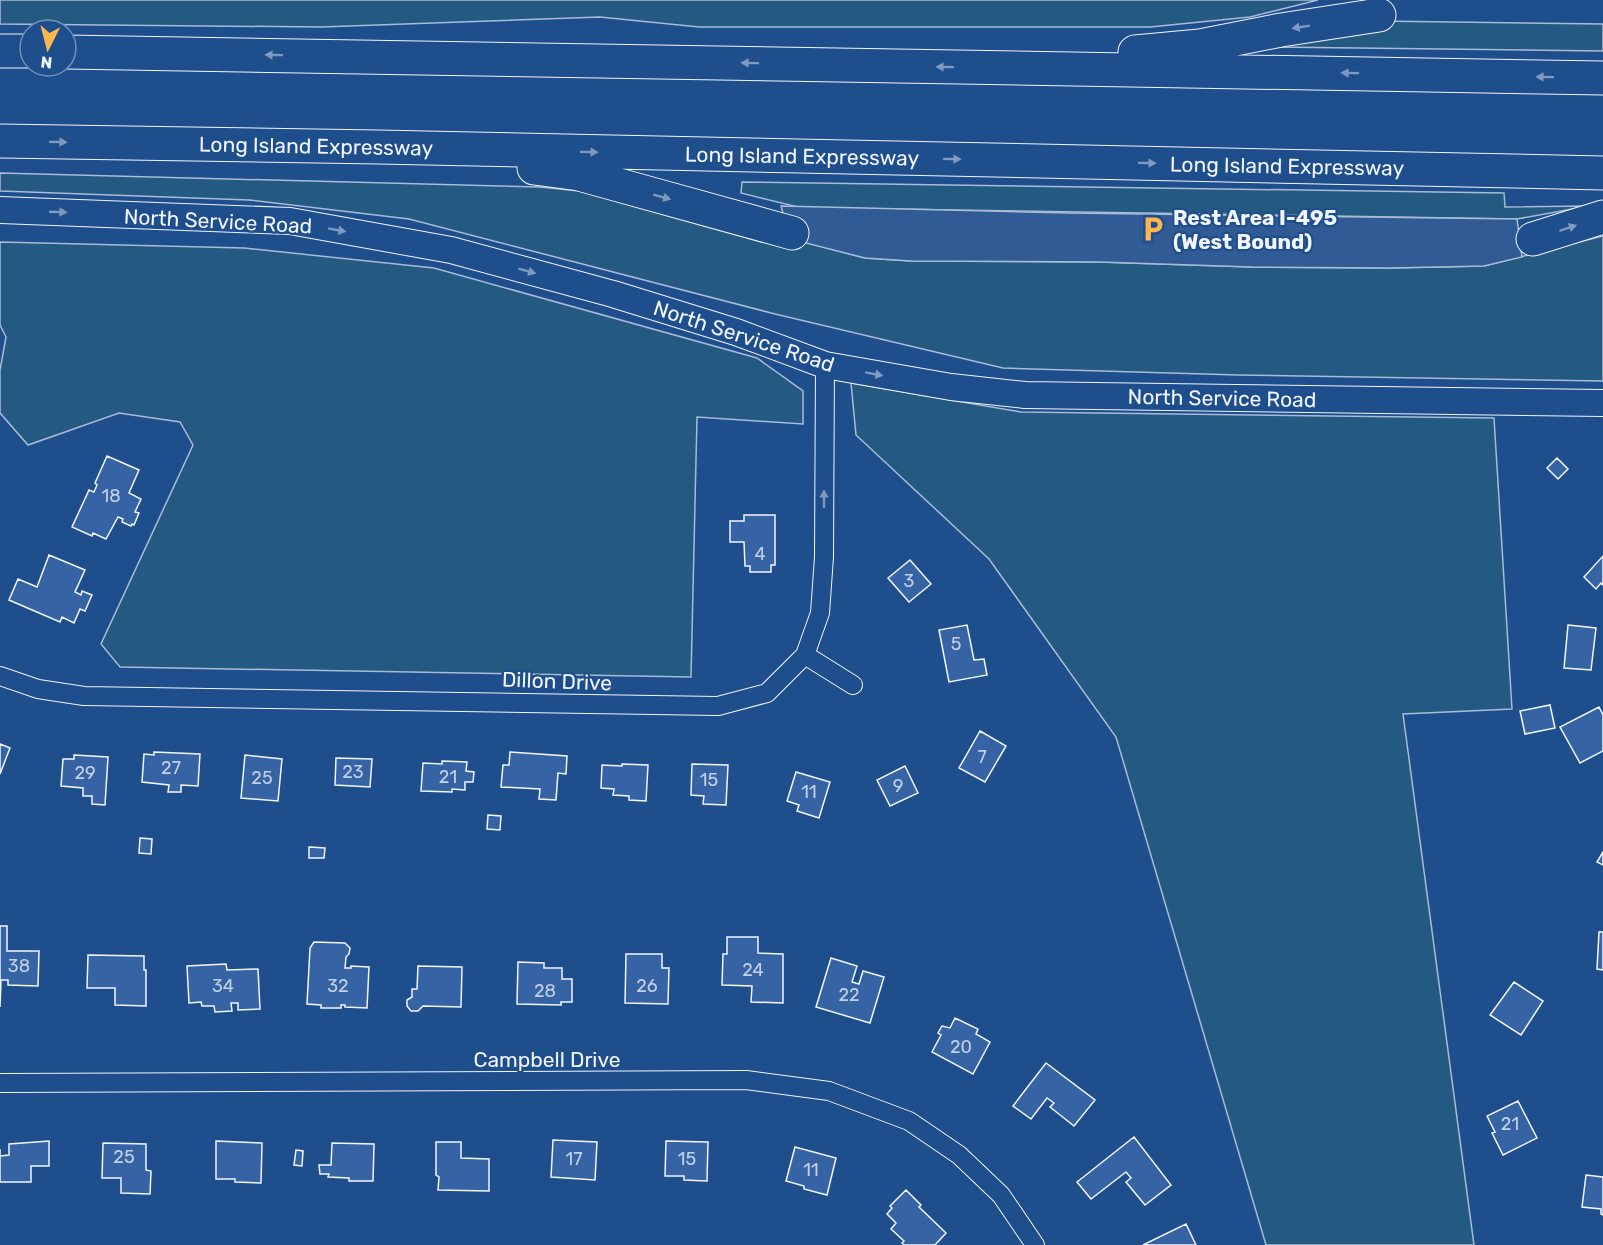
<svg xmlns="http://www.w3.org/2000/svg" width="1603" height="1245" viewBox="0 0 1603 1245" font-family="Rubik,sans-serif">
	<rect width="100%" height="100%" fill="#1f4e8c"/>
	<path fill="#245a82" stroke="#a8bbd7" stroke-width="1.5" d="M 0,0 L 1318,0 L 1250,17 L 1150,27 L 699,27 L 600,17 L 321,27 L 0,24 Z
		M 1377,21 L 1603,24 L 1603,51 L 1272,47 Z
		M 0,173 L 540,187 L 629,196 L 865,258 L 911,261 L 1099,262 L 1252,267 L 1390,268 L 1484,266 L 1603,236 L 1603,381 L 1238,375 L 1003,368 L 775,314 L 409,219 L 249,200 L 0,191 Z
		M 742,182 L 1504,193 L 1505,207 L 1589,206 L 1517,219 L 828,208 L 798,207 L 741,193 Z
		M 0,242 L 244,248 L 434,268 L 757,358 L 803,391 L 803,424 L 697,417 L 691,677 L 120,667 L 101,644 L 193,445 L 180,422 L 119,413 L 28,445 L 0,413 L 0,370 L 6,337 L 0,325 Z
		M 851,383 L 1021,412 L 1494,418 L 1512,709 L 1403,714 L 1474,1245 L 1266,1245 L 1116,737 L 989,559 L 856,435 Z"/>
	<path fill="#305b95" stroke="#a8bbd7" stroke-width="1.5" d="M 781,206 L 1069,213 L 1517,219 L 1522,257 L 1484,266 L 1390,268 L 1252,267 L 1099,262 L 911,261 L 865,258 L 790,239 Z"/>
	<path fill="#3563a3" stroke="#f2f6ff" stroke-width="1.5" d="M 107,456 L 139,470 L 129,493 L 141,499 L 135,512 L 139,513 L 134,525 L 132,524 L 131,526 L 122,522 L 123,519 L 118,517 L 106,539 L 93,533 L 92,536 L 72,527 L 89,490 L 94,492 L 97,485 L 95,483 Z
		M 1557,458 L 1568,469 L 1558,479 L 1547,468 Z
		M 744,515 L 775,515 L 775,565 L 771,565 L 771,572 L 750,572 L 750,566 L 745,566 L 744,542 L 730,542 L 730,521 L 744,521 Z
		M 49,555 L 85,570 L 75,592 L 81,595 L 82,591 L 92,595 L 85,611 L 80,609 L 74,623 L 62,617 L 60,622 L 9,600 L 18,579 L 37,587 Z
		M 1603,556 L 1603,585 L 1601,583 L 1596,589 L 1584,577 Z
		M 910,560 L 931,584 L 909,602 L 888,578 Z
		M 967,625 L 974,660 L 984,659 L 987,675 L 949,682 L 939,630 Z
		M 1568,625 L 1596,628 L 1591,670 L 1564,668 Z
		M 1550,705 L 1555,728 L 1525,734 L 1520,711 Z
		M 1599,707 L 1603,715 L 1603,751 L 1580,763 L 1560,727 Z
		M 980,731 L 1006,746 L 985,782 L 959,768 Z
		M 0,744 L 10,748 L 0,774 Z
		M 154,752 L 200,754 L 198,786 L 181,785 L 181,792 L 168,792 L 169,785 L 142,782 L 144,754 L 154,755 Z
		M 510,752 L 567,756 L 566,774 L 558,773 L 556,800 L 539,799 L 540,789 L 501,787 L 503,765 L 509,765 Z
		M 74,755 L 108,757 L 105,805 L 92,804 L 92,796 L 83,796 L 83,788 L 61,786 L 63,759 L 74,759 Z
		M 245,755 L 282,759 L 278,801 L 241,798 Z
		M 336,758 L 372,759 L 370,787 L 335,785 Z
		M 442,761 L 467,762 L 466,771 L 474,772 L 473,782 L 465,782 L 465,790 L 452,789 L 452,792 L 421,791 L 423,763 L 442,764 Z
		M 622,764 L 648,765 L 646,801 L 629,800 L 629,796 L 613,795 L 614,789 L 601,788 L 602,765 L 622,766 Z
		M 692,764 L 728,765 L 726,805 L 703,804 L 704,796 L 691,795 Z
		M 905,766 L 918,793 L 890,806 L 877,780 Z
		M 796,772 L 830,782 L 819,818 L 797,811 L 799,805 L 787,801 Z
		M 488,815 L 501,816 L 500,830 L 487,829 Z
		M 140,838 L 152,839 L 151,854 L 139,853 Z
		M 309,847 L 325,848 L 324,858 L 309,858 Z
		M 1603,852 L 1603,865 L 1597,862 Z
		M 0,926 L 7,926 L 7,951 L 39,951 L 38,986 L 8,985 L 8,980 L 1,980 L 0,1007 Z
		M 1599,932 L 1603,932 L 1603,970 L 1597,969 Z
		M 727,937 L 758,937 L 758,953 L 783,954 L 783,1003 L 751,1002 L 752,986 L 722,985 L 723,954 L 727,954 Z
		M 314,942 L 345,943 L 350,948 L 349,954 L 346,957 L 345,968 L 351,968 L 351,966 L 369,967 L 367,1008 L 345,1007 L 345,1005 L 341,1005 L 341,1008 L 321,1008 L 321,1005 L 307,1004 L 310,948 Z
		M 626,954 L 662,954 L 662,968 L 669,968 L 668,1004 L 625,1003 Z
		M 88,955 L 144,956 L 144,970 L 146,970 L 146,1006 L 115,1005 L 115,988 L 87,988 Z
		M 831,958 L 857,966 L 852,982 L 859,984 L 863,971 L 884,977 L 870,1023 L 816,1007 Z
		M 518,962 L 544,963 L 544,968 L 562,968 L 562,979 L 572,979 L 572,1002 L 561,1002 L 561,1005 L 517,1004 Z
		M 226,964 L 227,970 L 258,969 L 260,1009 L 238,1010 L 238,1003 L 231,1003 L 232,1011 L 215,1012 L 214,1006 L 202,1006 L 201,1002 L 189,1003 L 187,966 Z
		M 418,966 L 462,967 L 461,1007 L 423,1006 L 418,1011 L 411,1011 L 407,1006 L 407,1000 L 412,997 L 412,989 L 417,989 Z
		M 1514,982 L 1543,1001 L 1521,1035 L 1490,1015 Z
		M 955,1018 L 978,1029 L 976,1034 L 990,1042 L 973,1074 L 932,1052 L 941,1035 L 938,1033 L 942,1026 L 950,1028 Z
		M 1046,1063 L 1095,1100 L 1074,1126 L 1050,1107 L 1054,1103 L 1047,1098 L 1031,1119 L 1013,1106 Z
		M 1518,1101 L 1537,1138 L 1503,1155 L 1492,1133 L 1495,1132 L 1487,1116 Z
		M 1134,1137 L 1171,1185 L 1145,1205 L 1126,1182 L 1131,1178 L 1126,1172 L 1091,1199 L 1077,1182 Z
		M 553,1140 L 597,1142 L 595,1180 L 551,1177 Z
		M 49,1141 L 49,1166 L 31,1166 L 31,1182 L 0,1182 L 0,1149 L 0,1156 L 9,1155 L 9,1144 Z
		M 216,1141 L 262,1143 L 261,1183 L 235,1182 L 235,1179 L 216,1179 Z
		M 666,1141 L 708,1142 L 707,1181 L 684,1180 L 684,1176 L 665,1176 Z
		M 436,1142 L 461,1142 L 461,1158 L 489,1159 L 489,1191 L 438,1190 L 439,1177 L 436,1175 Z
		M 103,1143 L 146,1144 L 146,1170 L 151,1171 L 150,1194 L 121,1193 L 121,1178 L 102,1178 Z
		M 332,1143 L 374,1144 L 373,1181 L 349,1181 L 349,1178 L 328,1177 L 329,1174 L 320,1174 L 319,1165 L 331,1165 Z
		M 795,1147 L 836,1158 L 827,1195 L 804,1189 L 804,1186 L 786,1181 Z
		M 296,1150 L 303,1151 L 302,1166 L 294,1165 Z
		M 1586,1175 L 1603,1177 L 1603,1215 L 1601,1214 L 1601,1209 L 1582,1207 Z
		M 906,1190 L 921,1205 L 919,1207 L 946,1233 L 935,1245 L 904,1245 L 902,1243 L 904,1241 L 891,1229 L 896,1223 L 887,1214 L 892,1208 L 890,1206 Z
		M 1186,1224 L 1196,1245 L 1143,1245 Z"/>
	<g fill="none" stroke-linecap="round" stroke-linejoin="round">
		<defs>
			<path id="minor" d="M 805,655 L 853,685
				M 0,676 L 38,689 L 84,696 L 718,706 L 767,693 L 805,655 L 820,613 L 824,557 L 825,365
				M 0,1083 L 746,1080 L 829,1091 L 909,1121 L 959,1155 L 1001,1195 L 1035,1245"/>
			<path id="secondary" d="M 0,210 L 290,221 L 451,250 L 613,294 L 736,332 L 825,365 L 951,387 L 1025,395 L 1603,403"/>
			<path id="motorway" d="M 0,51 L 30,51
				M 66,52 L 1603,78
				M 1135,52 L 1200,46 L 1281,30 L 1379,15
				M 0,141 L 378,147 L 1603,173
				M 534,168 L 579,174 L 792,233
				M 1533,239 L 1603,217"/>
		</defs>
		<use href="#minor" stroke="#f2f6ff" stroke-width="20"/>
		<use href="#secondary" stroke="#f2f6ff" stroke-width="28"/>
		<use href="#motorway" stroke="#f2f6ff" stroke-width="35"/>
		<use href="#minor" stroke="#1f4e8c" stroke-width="18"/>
		<use href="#secondary" stroke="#1f4e8c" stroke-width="26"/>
		<use href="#motorway" stroke="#1f4e8c" stroke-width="33"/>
	</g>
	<defs><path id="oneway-solid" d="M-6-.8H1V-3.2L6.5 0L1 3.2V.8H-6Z" transform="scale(1.5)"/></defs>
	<g fill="#7e9ac0">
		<use href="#oneway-solid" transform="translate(1301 27) rotate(171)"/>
		<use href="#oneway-solid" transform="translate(274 55) rotate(-179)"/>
		<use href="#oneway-solid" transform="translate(750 63) rotate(-179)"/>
		<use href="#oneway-solid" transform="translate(945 67) rotate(-179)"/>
		<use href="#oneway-solid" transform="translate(1350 73) rotate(-179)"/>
		<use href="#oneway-solid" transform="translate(1545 77) rotate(-179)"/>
		<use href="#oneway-solid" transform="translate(58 142) rotate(1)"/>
		<use href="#oneway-solid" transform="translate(589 152) rotate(1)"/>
		<use href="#oneway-solid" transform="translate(952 159) rotate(1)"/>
		<use href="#oneway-solid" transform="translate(1147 163) rotate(1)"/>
		<use href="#oneway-solid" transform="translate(662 197) rotate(15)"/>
		<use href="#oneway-solid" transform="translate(58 212) rotate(2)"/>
		<use href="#oneway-solid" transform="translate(1568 228) rotate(-18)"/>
		<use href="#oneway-solid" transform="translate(337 230) rotate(10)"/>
		<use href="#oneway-solid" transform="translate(527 271) rotate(15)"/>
		<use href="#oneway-solid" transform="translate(874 374) rotate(10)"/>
		<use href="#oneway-solid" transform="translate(824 499) rotate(-90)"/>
	</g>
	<defs>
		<symbol id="parking-bare" viewBox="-9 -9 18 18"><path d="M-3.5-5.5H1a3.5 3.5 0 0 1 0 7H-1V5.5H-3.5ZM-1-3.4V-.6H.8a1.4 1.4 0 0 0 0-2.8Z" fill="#ffb74d" stroke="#1f4e8c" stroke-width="2.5" paint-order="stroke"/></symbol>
	</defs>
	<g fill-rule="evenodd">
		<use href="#parking-bare" x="1134" y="210" width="38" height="38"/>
	</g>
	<g text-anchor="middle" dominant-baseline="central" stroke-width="4.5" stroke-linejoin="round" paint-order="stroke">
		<g font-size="18" fill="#c3d1e8">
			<text x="111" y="496">18</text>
			<text x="760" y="554">4</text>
			<text x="909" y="581">3</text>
			<text x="956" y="644">5</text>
			<text x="982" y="757">7</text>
			<text x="171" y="768">27</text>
			<text x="353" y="772">23</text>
			<text x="85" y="773">29</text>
			<text x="448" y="777">21</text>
			<text x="262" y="778">25</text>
			<text x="709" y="780">15</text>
			<text x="898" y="786">9</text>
			<text x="809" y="792">11</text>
			<text x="19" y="966">38</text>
			<text x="753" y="970">24</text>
			<text x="223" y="986">34</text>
			<text x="338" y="986">32</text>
			<text x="647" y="986">26</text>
			<text x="545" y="991">28</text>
			<text x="849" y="995">22</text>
			<text x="961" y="1047">20</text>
			<text x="1510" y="1124">21</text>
			<text x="124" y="1157">25</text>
			<text x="574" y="1159">17</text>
			<text x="687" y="1159">15</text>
			<text x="811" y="1170">11</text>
		</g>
		<g font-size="21" fill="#f2f6ff" stroke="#1f4e8c">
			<text transform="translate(316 146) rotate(1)">Long Island Expressway</text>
			<text transform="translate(802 156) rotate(1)">Long Island Expressway</text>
			<text transform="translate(1287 166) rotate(1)">Long Island Expressway</text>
			<text transform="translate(218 221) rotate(3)">North Service Road</text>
			<text transform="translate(744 336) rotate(18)">North Service Road</text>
			<text transform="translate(1222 398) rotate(1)">North Service Road</text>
			<text transform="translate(557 681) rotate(2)">Dillon Drive</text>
			<text x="547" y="1059">Campbell Drive</text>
		</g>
		<g font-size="21" font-weight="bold" fill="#f2f6ff" stroke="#1f4e8c" text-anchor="start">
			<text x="1173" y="217">Rest Area I-495<tspan x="1173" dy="24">(West Bound)</tspan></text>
		</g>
	</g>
	<g transform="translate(48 48) rotate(186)"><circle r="28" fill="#1f4e8c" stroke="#7391ba" stroke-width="1.5"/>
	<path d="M0-4.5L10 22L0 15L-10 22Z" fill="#ffb74d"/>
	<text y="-9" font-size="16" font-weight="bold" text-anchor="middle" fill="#f2f6ff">N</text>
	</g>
</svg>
